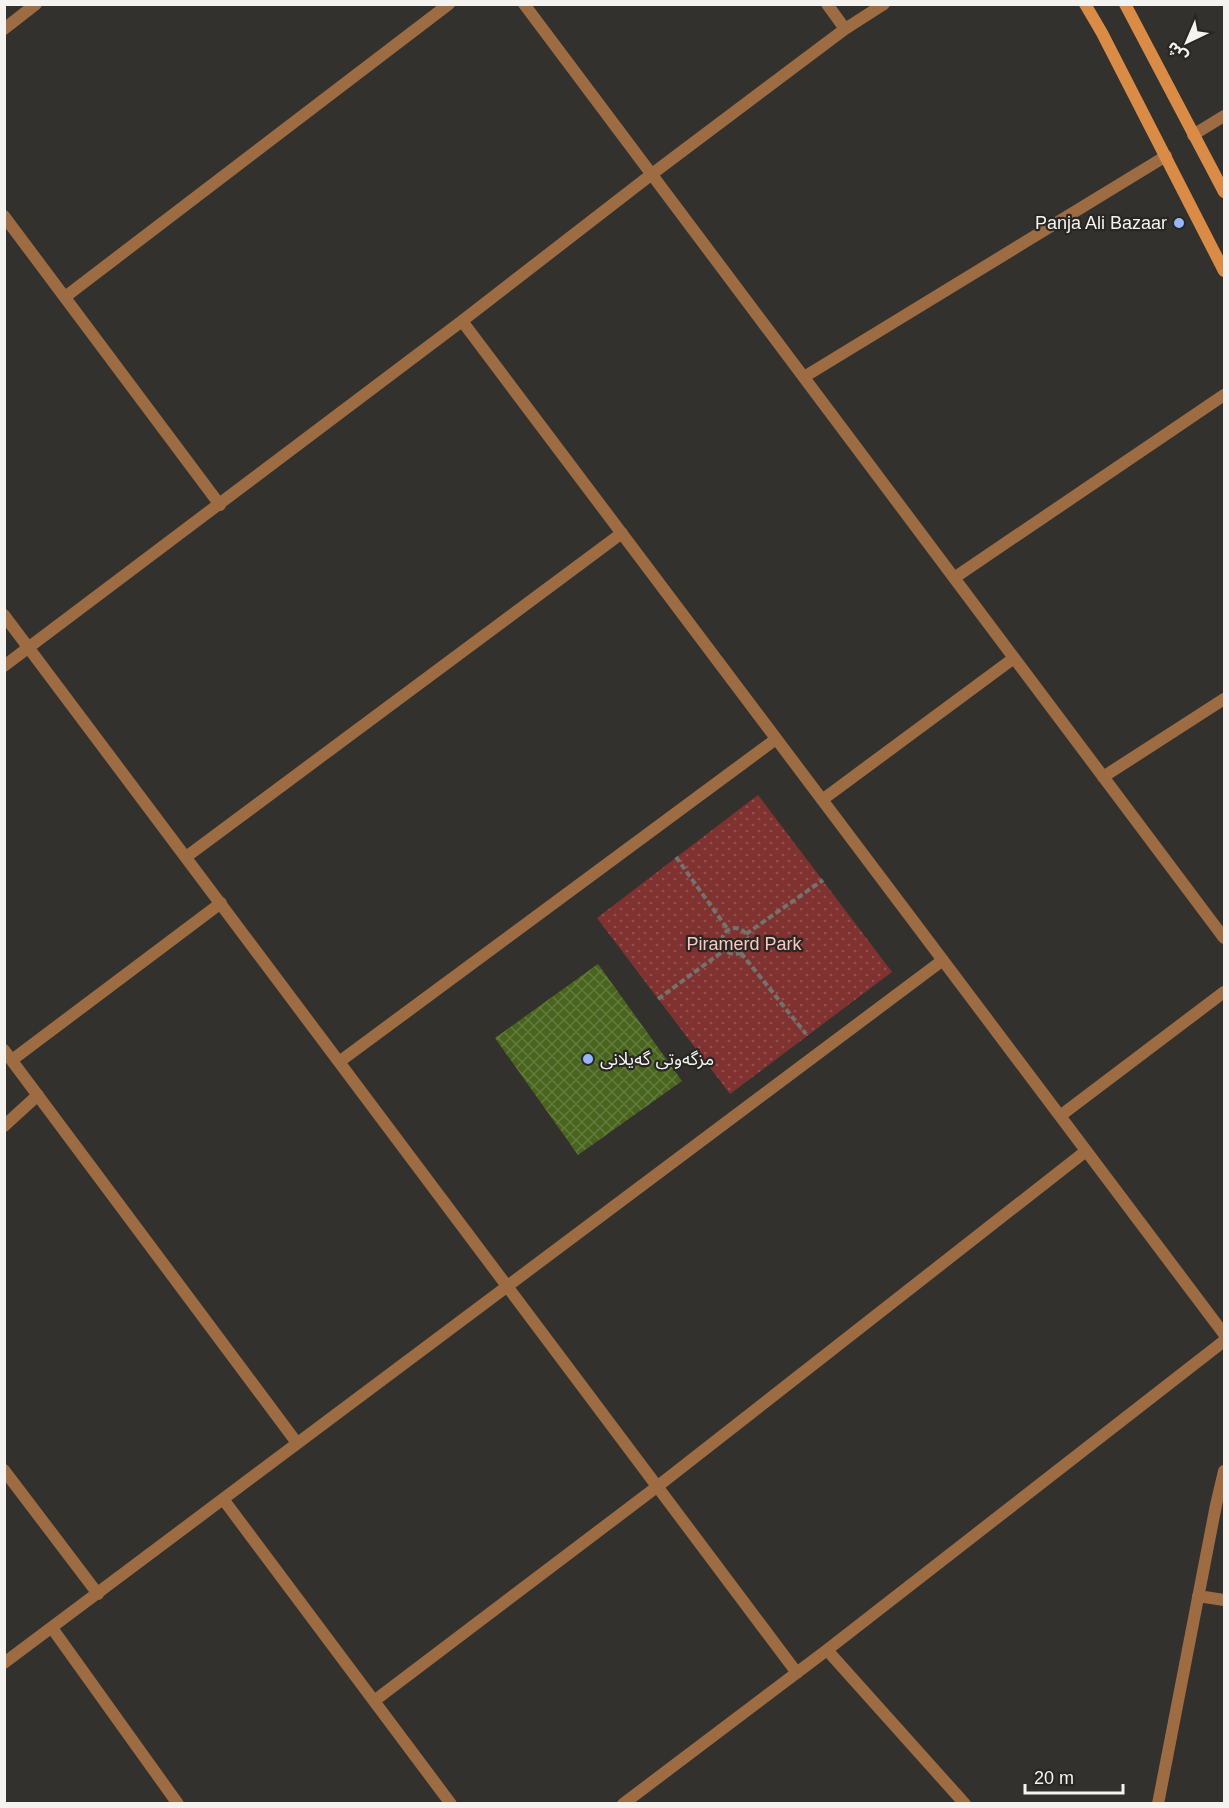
<svg xmlns="http://www.w3.org/2000/svg" width="1229" height="1808" viewBox="0 0 1229 1808" font-family="Helvetica,'Noto Sans Arabic',sans-serif">
	<defs>
		<pattern id="grass-dots" width="8" height="8" patternUnits="userSpaceOnUse" patternTransform="scale(1.5)"><rect width="8" height="8" fill="#7f322f"/><path d="M2 2h.1M6 6h.1" fill="none" stroke="#92504d" stroke-width="1.8" stroke-linecap="round"/></pattern>
		<pattern id="building-cross-hatch" width="8" height="8" patternUnits="userSpaceOnUse" patternTransform="scale(1.5)"><rect width="8" height="8" fill="#48641d"/><path d="M0 0l8 8M0 8l8-8" fill="none" stroke="#637b3e"/></pattern>
	</defs>
	<rect width="100%" height="100%" fill="#33312d"/>
	<path fill="url(#grass-dots)" d="M 758,795 L 892,972 L 730,1094 L 597,918 Z"/>
	<path fill="url(#building-cross-hatch)" d="M 598,964 L 682,1081 L 578,1155 L 495,1038 Z"/>
	<g fill="none" stroke-linecap="round" stroke-linejoin="round">
		<path stroke="#73726e" stroke-width="4" stroke-dasharray="6 3" stroke-linecap="butt" d="M 676,857 L 729,931
			M722 941a13 13 0 1 1 26 0a13 13 0 1 1-26 0Z
			M 746,934 L 823,880
			M 741,953 L 806,1034
			M 658,999 L 726,949"/>
		<path stroke="#9d6c43" stroke-width="12" d="M 524,4 L 1224,938
			M 827,4 L 845,29
			M 4,29 L 36,4
			M 1193,135 L 1224,116
			M 4,216 L 220,505
			M 65,297 L 449,4
			M 462,321 L 1224,1334
			M 804,377 L 1166,156
			M 954,578 L 1224,395
			M 4,615 L 797,1673
			M 4,666 L 462,321 L 652,174 L 845,29 L 884,4
			M 1103,777 L 1224,699
			M 822,800 L 1014,658
			M 186,857 L 622,533
			M 4,1050 L 297,1443
			M 12,1060 L 221,903
			M 339,1062 L 776,739
			M 1060,1116 L 1224,992
			M 4,1126 L 38,1095
			M 4,1470 L 98,1594
			M 223,1499 L 451,1804
			M 1198,1596 L 1224,1600
			M 52,1628 L 178,1804
			M 827,1650 L 965,1804
			M 4,1663 L 943,960
			M 374,1701 L 658,1486 L 1086,1151
			M 623,1804 L 827,1650 L 1224,1341
			M 1158,1804 L 1216,1505 L 1224,1471"/>
		<path stroke="#da8c47" stroke-width="12" d="M 1085,4 L 1102,33 L 1224,271
			M 1125,4 L 1224,192"/>
	</g>
	<g fill="#96b6fd" stroke="#292723" stroke-width="2">
		<circle cx="1179" cy="223" r="6"/>
		<circle cx="588" cy="1059" r="6"/>
	</g>
	<g text-anchor="middle" dominant-baseline="central" stroke-width="4.5" stroke-linejoin="round" paint-order="stroke">
		<g font-size="18" fill="#f4f3f0" stroke="#292723" text-anchor="end">
			<text x="1167" y="223">Panja Ali Bazaar</text>
			<text x="600" y="1059" text-anchor="start">مزگەوتی گەیلانی</text>
		</g>
		<g font-size="18" fill="#fcc6c0" stroke="#292723">
			<text x="744" y="944">Piramerd Park</text>
		</g>
	</g>
	<rect width="1229" height="1808" fill="none" stroke="#f4f3f0" stroke-width="12"/>
	<g transform="translate(1187 42) rotate(224)" stroke="#292723" stroke-width="4.5" paint-order="stroke">
	<path d="M0-4.5L10 22L0 15L-10 22Z" fill="#f4f3f0"/>
	<text y="-9" font-size="16" font-weight="bold" text-anchor="middle" fill="#f4f3f0">ش</text>
	</g>
	<path d="M1025 1784v9h98v-9" fill="none" stroke="#f4f3f0" stroke-width="3"/>
	<text x="1034" y="1784" font-size="18" fill="#f4f3f0" stroke="#292723" stroke-width="4.5" paint-order="stroke">20 m</text>
</svg>
